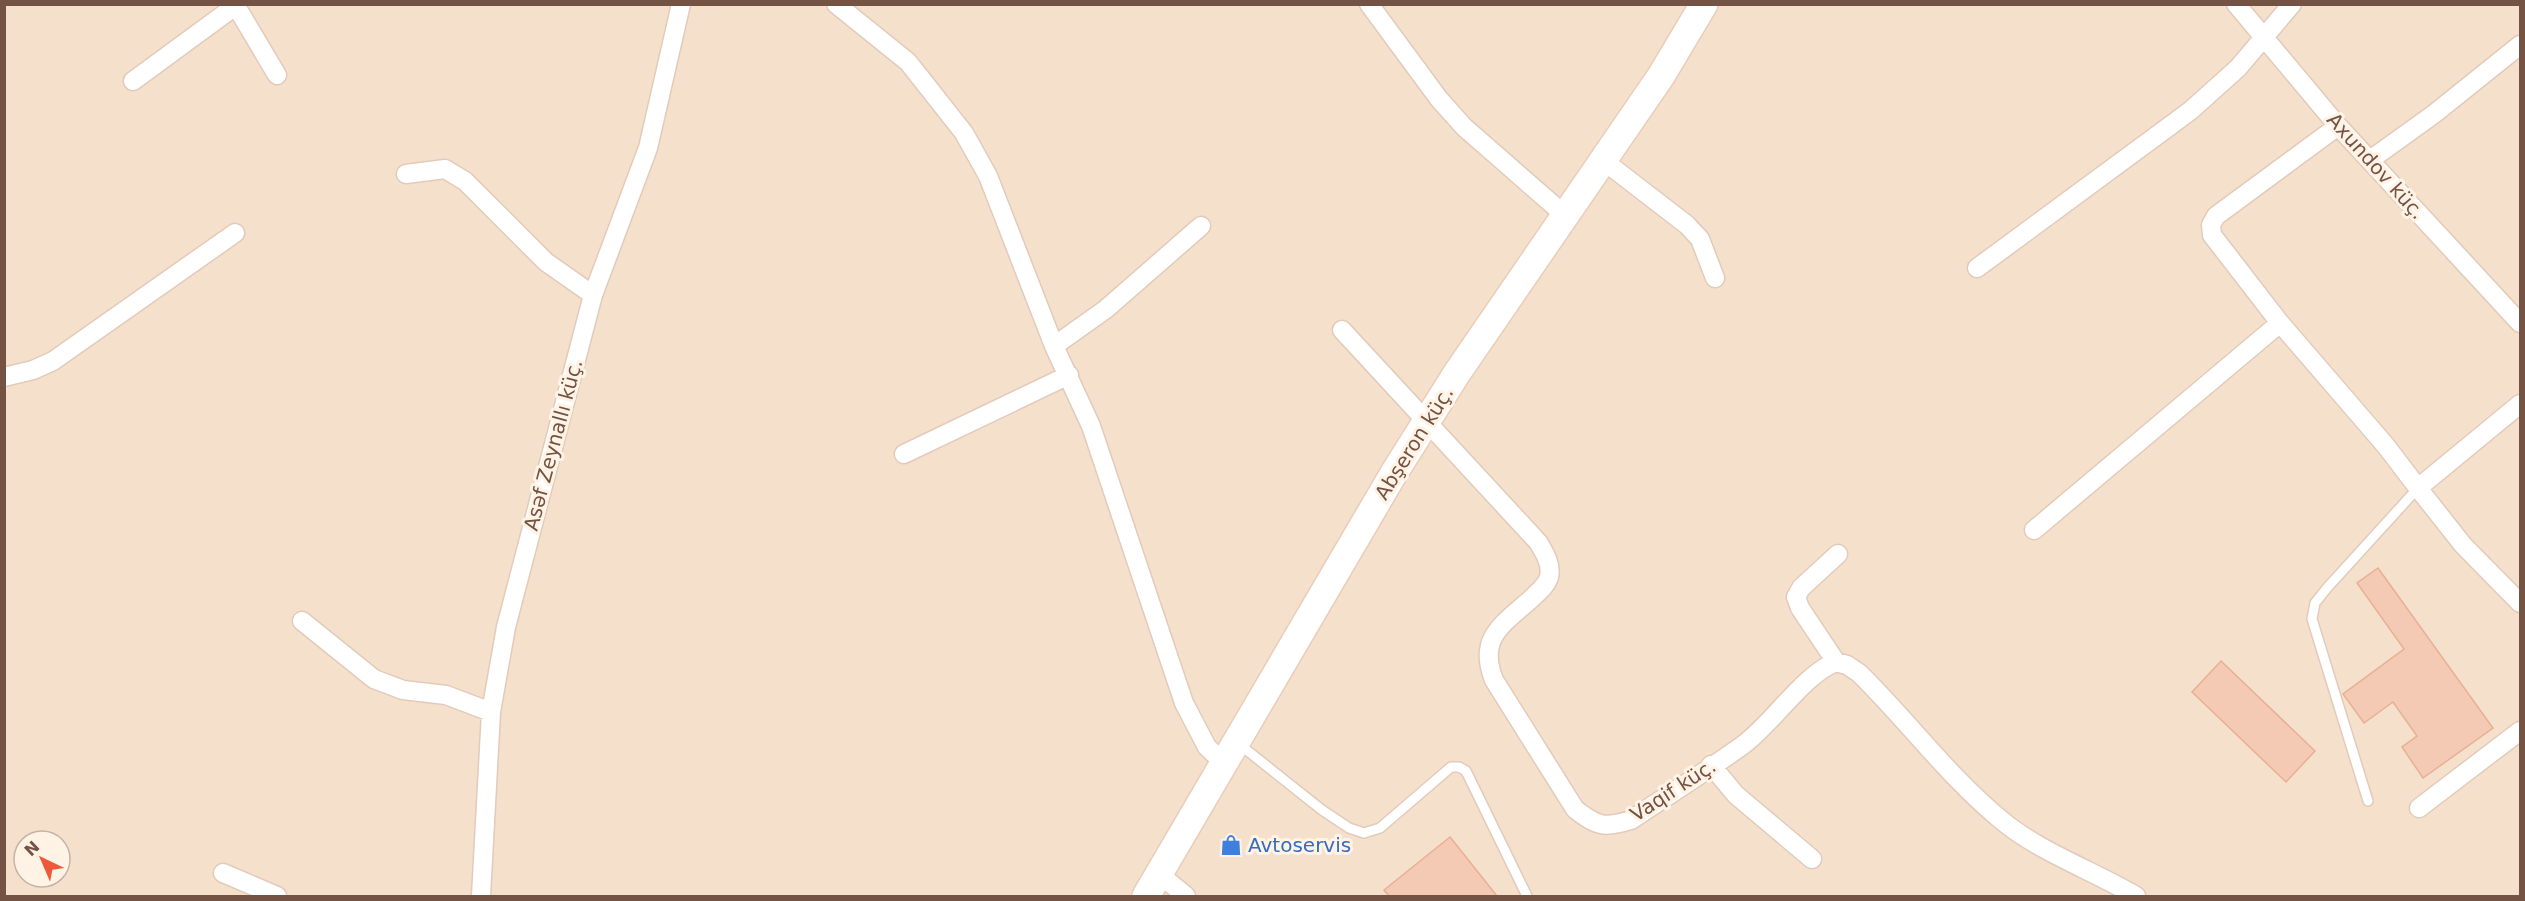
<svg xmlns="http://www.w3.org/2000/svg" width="2525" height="901" viewBox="0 0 2525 901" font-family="'DejaVu Sans',sans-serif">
	<rect width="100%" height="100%" fill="#fdefde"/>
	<path fill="#f5e0cc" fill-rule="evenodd" d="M 5,5 L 2520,5 L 2520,896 L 5,896 ZM 24,841 L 60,841 L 60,877 L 24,877 Z"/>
	<path fill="#f4cab4" stroke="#e8af94" stroke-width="1.5" d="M 2378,568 L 2493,728 L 2423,778 L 2402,747 L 2417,736 L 2393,702 L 2364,723 L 2343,694 L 2404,649 L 2357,583 Z
		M 2221,661 L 2315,751 L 2286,782 L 2192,692 Z
		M 1450,837 L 1497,896 L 1389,896 L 1384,890 Z"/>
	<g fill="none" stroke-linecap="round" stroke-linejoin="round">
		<defs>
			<path id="service" d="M 1239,744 L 1322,810 L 1349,828 L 1364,833 L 1380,828 L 1451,767 L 1459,767 L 1466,771 L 1527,896
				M 2368,801 L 2312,619 L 2315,603 L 2327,588 L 2418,488"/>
			<path id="minor" d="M 836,4 L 908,62 L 964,133 L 988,176 L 1054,346 L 1091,426 L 1184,703 L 1207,747 L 1223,762
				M 1369,4 L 1439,99 L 1464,127 L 1567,217
				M 2236,4 L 2338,126 L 2520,323
				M 236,6 L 277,75
				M 133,81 L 238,4
				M 2338,126 L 2216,216 L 2211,225 L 2212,235 L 2280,323 L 2386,446 L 2418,488
				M 2370,160 L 2434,114 L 2520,45
				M 1604,161 L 1687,225 L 1700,239 L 1715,278
				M 406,174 L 445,169 L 465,181 L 546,262 L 593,295
				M 1977,268 L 2190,111 L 2238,68 L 2292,4
				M 1342,330 L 1538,542 C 1544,552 1552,564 1549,577 C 1547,585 1537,593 1531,599 C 1503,624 1477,638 1494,680 L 1575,809 C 1597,827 1605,828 1631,820 C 1668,795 1707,771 1743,745 C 1773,723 1804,674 1836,662 L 1847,665 L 1859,673 C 1907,720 1948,776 2000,819 C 2039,852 2092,870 2136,896
				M 1054,346 L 1106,309 L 1201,226
				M 4,377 L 33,370 L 53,361 L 235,233
				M 2520,404 L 2418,488 L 2463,545 L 2520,603
				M 904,454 L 1069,375
				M 2034,530 L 2280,323
				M 302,621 L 374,679 L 403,690 L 446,695 L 491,712
				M 1836,662 L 1800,608 L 1796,597 L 1801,588 L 1838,554
				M 1711,765 L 1736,795 L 1812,859
				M 2419,808 L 2520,731
				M 223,873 L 277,896
				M 1159,874 L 1186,896
				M 481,896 L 491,712 L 506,627 L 593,295 L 648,148 L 681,4"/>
			<path id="secondary" d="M 1146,896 L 1394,473 L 1457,373 L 1661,76 L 1704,4"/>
		</defs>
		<use href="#service" stroke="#e2cbba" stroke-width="12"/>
		<use href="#minor" stroke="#e2cbba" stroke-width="21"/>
		<use href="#secondary" stroke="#e9cdb9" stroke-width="30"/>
		<use href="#service" stroke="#fff" stroke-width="9"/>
		<use href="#minor" stroke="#fff" stroke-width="18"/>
		<use href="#secondary" stroke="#fff" stroke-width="27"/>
	</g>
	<defs>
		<symbol id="shop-bare" viewBox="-9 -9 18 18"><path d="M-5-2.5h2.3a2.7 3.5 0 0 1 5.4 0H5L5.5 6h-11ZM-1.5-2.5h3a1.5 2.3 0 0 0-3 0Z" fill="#3f7fe0" stroke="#fff3e5" stroke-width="2.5" paint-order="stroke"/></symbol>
	</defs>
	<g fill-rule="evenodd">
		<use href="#shop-bare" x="1216" y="830" width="30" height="30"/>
	</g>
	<g text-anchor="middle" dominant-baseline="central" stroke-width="6" stroke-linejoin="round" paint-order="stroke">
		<g font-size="20" fill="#745345" stroke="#fff3e5">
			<text transform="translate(2376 166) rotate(48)">Axundov küç.</text>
			<text transform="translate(1414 443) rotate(-58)">Abşeron küç.</text>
			<text transform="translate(553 445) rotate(-75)">Asəf Zeynallı küç.</text>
			<text transform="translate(1673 790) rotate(-33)">Vaqif küç.</text>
		</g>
		<g font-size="20" fill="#366cbe" stroke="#fff3e5" text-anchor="start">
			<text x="1248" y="845">Avtoservis</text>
		</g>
	</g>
	<rect width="2525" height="901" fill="none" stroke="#745345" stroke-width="12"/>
	<g transform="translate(42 859) rotate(316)"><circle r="28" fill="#fff3e5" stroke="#c7b3a5" stroke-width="1.5"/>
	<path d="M0-4.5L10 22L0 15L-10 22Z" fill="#ef593b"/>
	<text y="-9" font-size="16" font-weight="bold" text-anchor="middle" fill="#745345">N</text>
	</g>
</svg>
